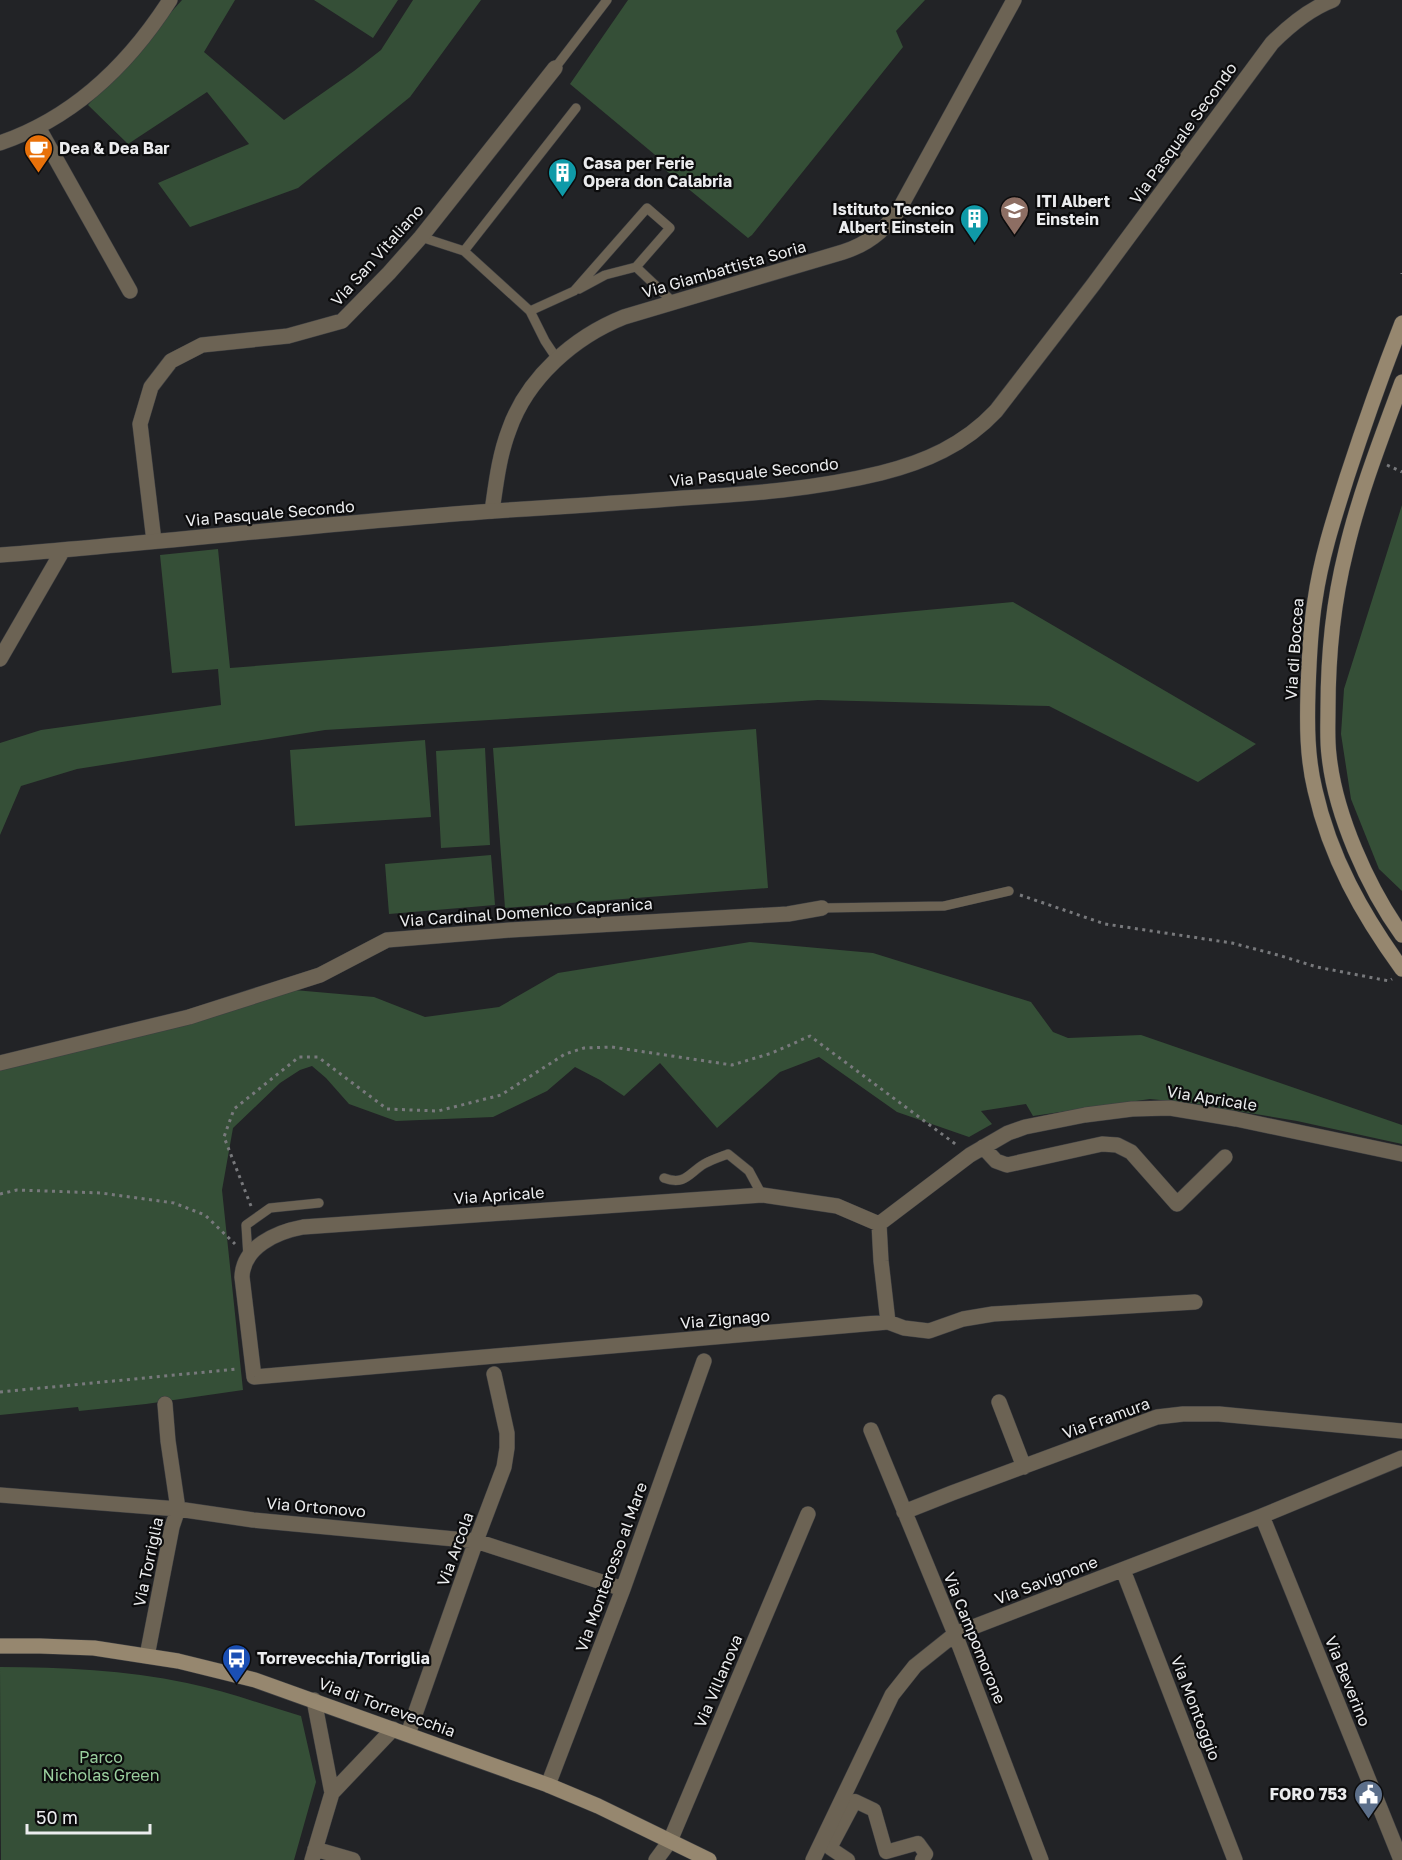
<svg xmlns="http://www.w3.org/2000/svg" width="1402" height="1860" viewBox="0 0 1402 1860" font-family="'Golos Text',sans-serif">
	<rect width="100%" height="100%" fill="#222326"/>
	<path fill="#354f37" d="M 182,0 L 235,0 L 204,52 L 284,120 L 354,71 L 381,50 L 413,0 L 481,0 L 410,97 L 298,188 L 190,227 L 158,183 L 249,144 L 207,92 L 128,144 L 88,105 Z
		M 314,0 L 398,0 L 373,38 Z
		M 628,0 L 925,0 L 896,31 L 903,47 L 752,235 L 748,238 L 657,163 L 660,159 L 570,84 Z
		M 1402,505 L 1402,891 L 1379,869 L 1351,799 L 1341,734 L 1344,689 Z
		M 218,549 L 230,668 L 775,624 L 1013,602 L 1256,744 L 1198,782 L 1049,706 L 818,700 L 325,730 L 77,769 L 21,786 L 0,835 L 0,743 L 41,730 L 221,705 L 218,669 L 172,673 L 160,555 Z
		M 756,729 L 768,888 L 505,908 L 493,748 Z
		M 425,740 L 431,817 L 295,826 L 290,750 Z
		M 485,748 L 490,845 L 441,848 L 436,751 Z
		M 491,855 L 495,905 L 389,914 L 385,864 Z
		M 750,942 L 873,953 L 1031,1002 L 1053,1032 L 1068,1038 L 1141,1035 L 1402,1125 L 1402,1144 L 1297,1121 L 1190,1103 L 1150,1099 L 1033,1116 L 1026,1104 L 981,1111 L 992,1124 L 969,1137 L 897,1112 L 819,1057 L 780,1072 L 717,1128 L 660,1063 L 624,1096 L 600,1080 L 575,1067 L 547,1091 L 493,1117 L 396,1121 L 349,1104 L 326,1078 L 312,1066 L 300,1070 L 280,1083 L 233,1128 L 222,1190 L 243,1390 L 146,1404 L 79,1411 L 78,1407 L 0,1415 L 0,1070 L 294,990 L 374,997 L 425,1017 L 499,1007 L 558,973 Z
		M 0,1667 C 63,1667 125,1670 187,1683 C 226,1691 264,1705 301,1716 L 316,1782 L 294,1860 L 1,1860 Z"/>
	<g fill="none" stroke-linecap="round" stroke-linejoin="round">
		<defs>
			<path id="service" d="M 555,68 L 607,0
				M 421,237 L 464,251 L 530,311 L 545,341 L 557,359
				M 464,251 L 576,108
				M 579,289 L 605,275 L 636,267
				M 530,311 L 574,291 L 647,208 L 670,228 L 636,267 L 673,302
				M 822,908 L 944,906 L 1009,891
				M 664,1178 C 685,1186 689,1173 704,1164 C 711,1160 720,1157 728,1154 L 749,1171 L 762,1195
				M 248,1257 L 246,1225 L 270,1208 L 319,1203"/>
			<path id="pedestrian" d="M 848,1860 L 830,1848 L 855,1801 L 874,1810 L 886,1852 L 918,1843 L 926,1854 L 922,1860"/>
			<path id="minor" d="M 38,127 L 130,291
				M 492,511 C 496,484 499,456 509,430 C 527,378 574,337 624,317 L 843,252 C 869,244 887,229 901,206 L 1014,0
				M 154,541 L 140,424 L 151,387 L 171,361 L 202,345 L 288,336 L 342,321 L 389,273 L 421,237 L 555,68
				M 0,1063 L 189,1017 L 320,975 L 387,940 L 510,930 L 788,914 L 822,908
				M 983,1147 L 996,1161 L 1007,1165 L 1102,1144 L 1117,1145 L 1131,1152 L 1177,1204 L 1225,1157
				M 879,1224 L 837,1206 L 762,1195 L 303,1227 C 276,1232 243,1247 242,1277 L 254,1377 L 888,1322 L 904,1328 L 929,1331 L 963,1319 L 993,1314 L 1195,1302
				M 879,1224 L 970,1155 L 1008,1133 L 1025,1127 L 1085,1115 L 1132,1109 L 1170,1108 L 1236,1119 L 1402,1154
				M 879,1224 L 881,1261 L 888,1322
				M 999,1402 L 1024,1467
				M 871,1430 L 955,1634 L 1041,1860
				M 0,1495 L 178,1509 L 253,1520 L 476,1541 L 623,1589
				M 904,1512 L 952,1493 L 1157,1417 L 1183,1414 L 1219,1414 L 1402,1431
				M 1262,1516 L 1401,1860
				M 1123,1570 L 1235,1860
				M 147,1656 L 172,1527 L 178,1509 L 168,1441 L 165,1404
				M 408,1734 L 476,1541 L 504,1467 L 507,1448 L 507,1433 L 494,1374
				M 548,1785 L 623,1589 L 704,1361
				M 332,1793 L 393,1729
				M 315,1849 L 353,1860
				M 312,1860 L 332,1793 L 314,1700
				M 656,1860 L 670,1841 L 808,1514
				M 813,1860 L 892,1695 L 915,1666 L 955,1634 L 1262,1516 L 1402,1458"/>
			<path id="tertiary" d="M 0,143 C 73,118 129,64 170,0
				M 0,555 C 165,542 329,523 494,511 C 557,507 620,503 683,498 C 749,494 816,489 881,473 C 925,462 964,445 996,411 L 1093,285 L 1272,43 C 1290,25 1309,9 1333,0
				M 0,659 L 63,550"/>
			<path id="secondary" d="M 1402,323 C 1382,374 1364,425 1347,477 C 1334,518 1321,558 1315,600 C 1310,630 1309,661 1308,691 C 1307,725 1307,757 1315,790 C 1330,857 1362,914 1402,969
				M 1402,382 C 1382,436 1359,495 1346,551 C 1333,603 1328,655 1328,709 C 1328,724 1327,740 1329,755 C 1335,814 1368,888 1402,935
				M 0,1646 L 40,1646 L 94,1648 L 178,1661 L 255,1680 L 548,1785 L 598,1806 L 709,1860"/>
		</defs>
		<use href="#service" stroke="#3e3f42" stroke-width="10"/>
		<use href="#pedestrian" stroke="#3e3f42" stroke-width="15"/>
		<use href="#minor" stroke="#3e3f42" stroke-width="16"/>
		<use href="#tertiary" stroke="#3e3f42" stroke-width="16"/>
		<use href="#secondary" stroke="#3e3f42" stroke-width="16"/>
		<path stroke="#78797c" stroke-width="3" stroke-dasharray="3 4.5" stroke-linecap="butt" d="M 1402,273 L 1402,274
			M 1387,465 L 1402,472
			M 1020,895 L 1105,924 L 1232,943 L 1278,955 L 1317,967 L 1389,981 L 1392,979
			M 0,1194 L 17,1190 L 101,1193 L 174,1203 L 205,1215 L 235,1244
			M 251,1206 L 224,1137 L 234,1109 L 299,1057 L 318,1057 L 387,1109 L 438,1111 L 501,1095 L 565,1054 L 584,1048 L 612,1047 L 732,1065 L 772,1053 L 810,1036 L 958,1146
			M 0,1392 L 237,1369"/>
		<use href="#service" stroke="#6c6354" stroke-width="9"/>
		<use href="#pedestrian" stroke="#6c6354" stroke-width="14"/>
		<use href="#minor" stroke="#6c6354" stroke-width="15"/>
		<use href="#tertiary" stroke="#6c6354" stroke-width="15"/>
		<use href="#secondary" stroke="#96876f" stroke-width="15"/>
	</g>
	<defs>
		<symbol id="cafe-pin" viewBox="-11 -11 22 30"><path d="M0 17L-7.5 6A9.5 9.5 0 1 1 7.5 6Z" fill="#e8710a" stroke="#0c0c0d"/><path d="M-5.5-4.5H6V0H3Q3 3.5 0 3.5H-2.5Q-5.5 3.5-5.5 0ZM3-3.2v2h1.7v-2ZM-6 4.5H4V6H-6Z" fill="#fff"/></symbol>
		<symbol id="building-pin" viewBox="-11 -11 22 30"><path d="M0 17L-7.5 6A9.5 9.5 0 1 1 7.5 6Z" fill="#0f9aa8" stroke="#0c0c0d"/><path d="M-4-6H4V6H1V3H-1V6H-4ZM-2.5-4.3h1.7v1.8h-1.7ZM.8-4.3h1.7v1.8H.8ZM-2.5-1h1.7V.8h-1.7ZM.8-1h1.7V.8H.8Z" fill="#fff"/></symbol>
		<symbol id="school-pin" viewBox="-11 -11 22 30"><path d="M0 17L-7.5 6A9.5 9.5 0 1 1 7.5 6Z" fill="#8d6e63" stroke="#0c0c0d"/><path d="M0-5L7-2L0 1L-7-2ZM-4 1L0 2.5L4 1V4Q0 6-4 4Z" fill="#fff"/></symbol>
		<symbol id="bus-pin" viewBox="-11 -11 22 30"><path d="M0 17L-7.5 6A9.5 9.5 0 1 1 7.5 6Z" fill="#1a4fb4" stroke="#0c0c0d"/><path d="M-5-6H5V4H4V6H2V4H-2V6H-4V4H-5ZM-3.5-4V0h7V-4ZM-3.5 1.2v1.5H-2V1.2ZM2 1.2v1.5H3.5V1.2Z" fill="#fff"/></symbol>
		<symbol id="civic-pin" viewBox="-11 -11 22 30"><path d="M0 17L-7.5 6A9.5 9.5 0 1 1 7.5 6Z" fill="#5c6f8a" stroke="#0c0c0d"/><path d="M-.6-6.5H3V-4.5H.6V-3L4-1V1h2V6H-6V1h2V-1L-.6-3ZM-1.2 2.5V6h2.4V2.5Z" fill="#fff"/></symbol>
	</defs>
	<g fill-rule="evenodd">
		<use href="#cafe-pin" x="22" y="132" width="33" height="45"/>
		<use href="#building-pin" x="546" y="156" width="33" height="45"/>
		<use href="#school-pin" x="998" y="194" width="33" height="45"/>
		<use href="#building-pin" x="958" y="202" width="33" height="45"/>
		<use href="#bus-pin" x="220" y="1642" width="33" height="45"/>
		<use href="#civic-pin" x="1352" y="1778" width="33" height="45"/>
	</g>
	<g text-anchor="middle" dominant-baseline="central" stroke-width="4.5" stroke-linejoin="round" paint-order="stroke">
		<g font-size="16" fill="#ebecee" stroke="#0c0c0d">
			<text transform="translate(1183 133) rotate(-54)">Via Pasquale Secondo</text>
			<text transform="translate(377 255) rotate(-48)">Via San Vitaliano</text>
			<text transform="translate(724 269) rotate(-16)">Via Giambattista Soria</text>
			<text transform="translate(754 472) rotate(-6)">Via Pasquale Secondo</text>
			<text transform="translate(270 513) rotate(-5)">Via Pasquale Secondo</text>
			<text transform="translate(1294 649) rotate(-86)">Via di Boccea</text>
			<text transform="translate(526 912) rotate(-4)">Via Cardinal Domenico Capranica</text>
			<text transform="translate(1212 1098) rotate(9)">Via Apricale</text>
			<text transform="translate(499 1195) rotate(-4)">Via Apricale</text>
			<text transform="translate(725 1319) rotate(-5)">Via Zignago</text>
			<text transform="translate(1106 1418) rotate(-20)">Via Framura</text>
			<text transform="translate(316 1507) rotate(5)">Via Ortonovo</text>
			<text transform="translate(455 1549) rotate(-70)">Via Arcola</text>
			<text transform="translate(148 1562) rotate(-78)">Via Torriglia</text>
			<text transform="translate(611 1567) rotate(-70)">Via Monterosso al Mare</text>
			<text transform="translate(1046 1580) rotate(-21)">Via Savignone</text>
			<text transform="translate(975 1638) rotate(68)">Via Campomorone</text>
			<text transform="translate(718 1681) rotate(-67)">Via Villanova</text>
			<text transform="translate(1348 1681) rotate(68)">Via Beverino</text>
			<text transform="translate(387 1707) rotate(20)">Via di Torrevecchia</text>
			<text transform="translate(1196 1708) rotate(69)">Via Montoggio</text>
		</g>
		<g font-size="16" font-weight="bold" fill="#ebecee" stroke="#0c0c0d" text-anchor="start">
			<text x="59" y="148">Dea &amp; Dea Bar</text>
			<text x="583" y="163">Casa per Ferie<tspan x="583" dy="18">Opera don Calabria</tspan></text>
			<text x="1036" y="201">ITI Albert<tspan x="1036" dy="18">Einstein</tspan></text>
			<text x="954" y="209" text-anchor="end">Istituto Tecnico<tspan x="954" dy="18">Albert Einstein</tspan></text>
			<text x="257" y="1658">Torrevecchia/Torriglia</text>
			<text x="1347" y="1794" text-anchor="end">FORO 753</text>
		</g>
		<g font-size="16" fill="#9acf9e" stroke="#0c0c0d">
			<text x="101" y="1757">Parco<tspan x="101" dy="18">Nicholas Green</tspan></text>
		</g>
	</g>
	<path d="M27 1824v9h123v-9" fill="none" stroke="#ebecee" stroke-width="3"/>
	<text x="36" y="1824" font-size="18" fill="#ebecee" stroke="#0c0c0d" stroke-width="4.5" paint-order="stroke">50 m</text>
</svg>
